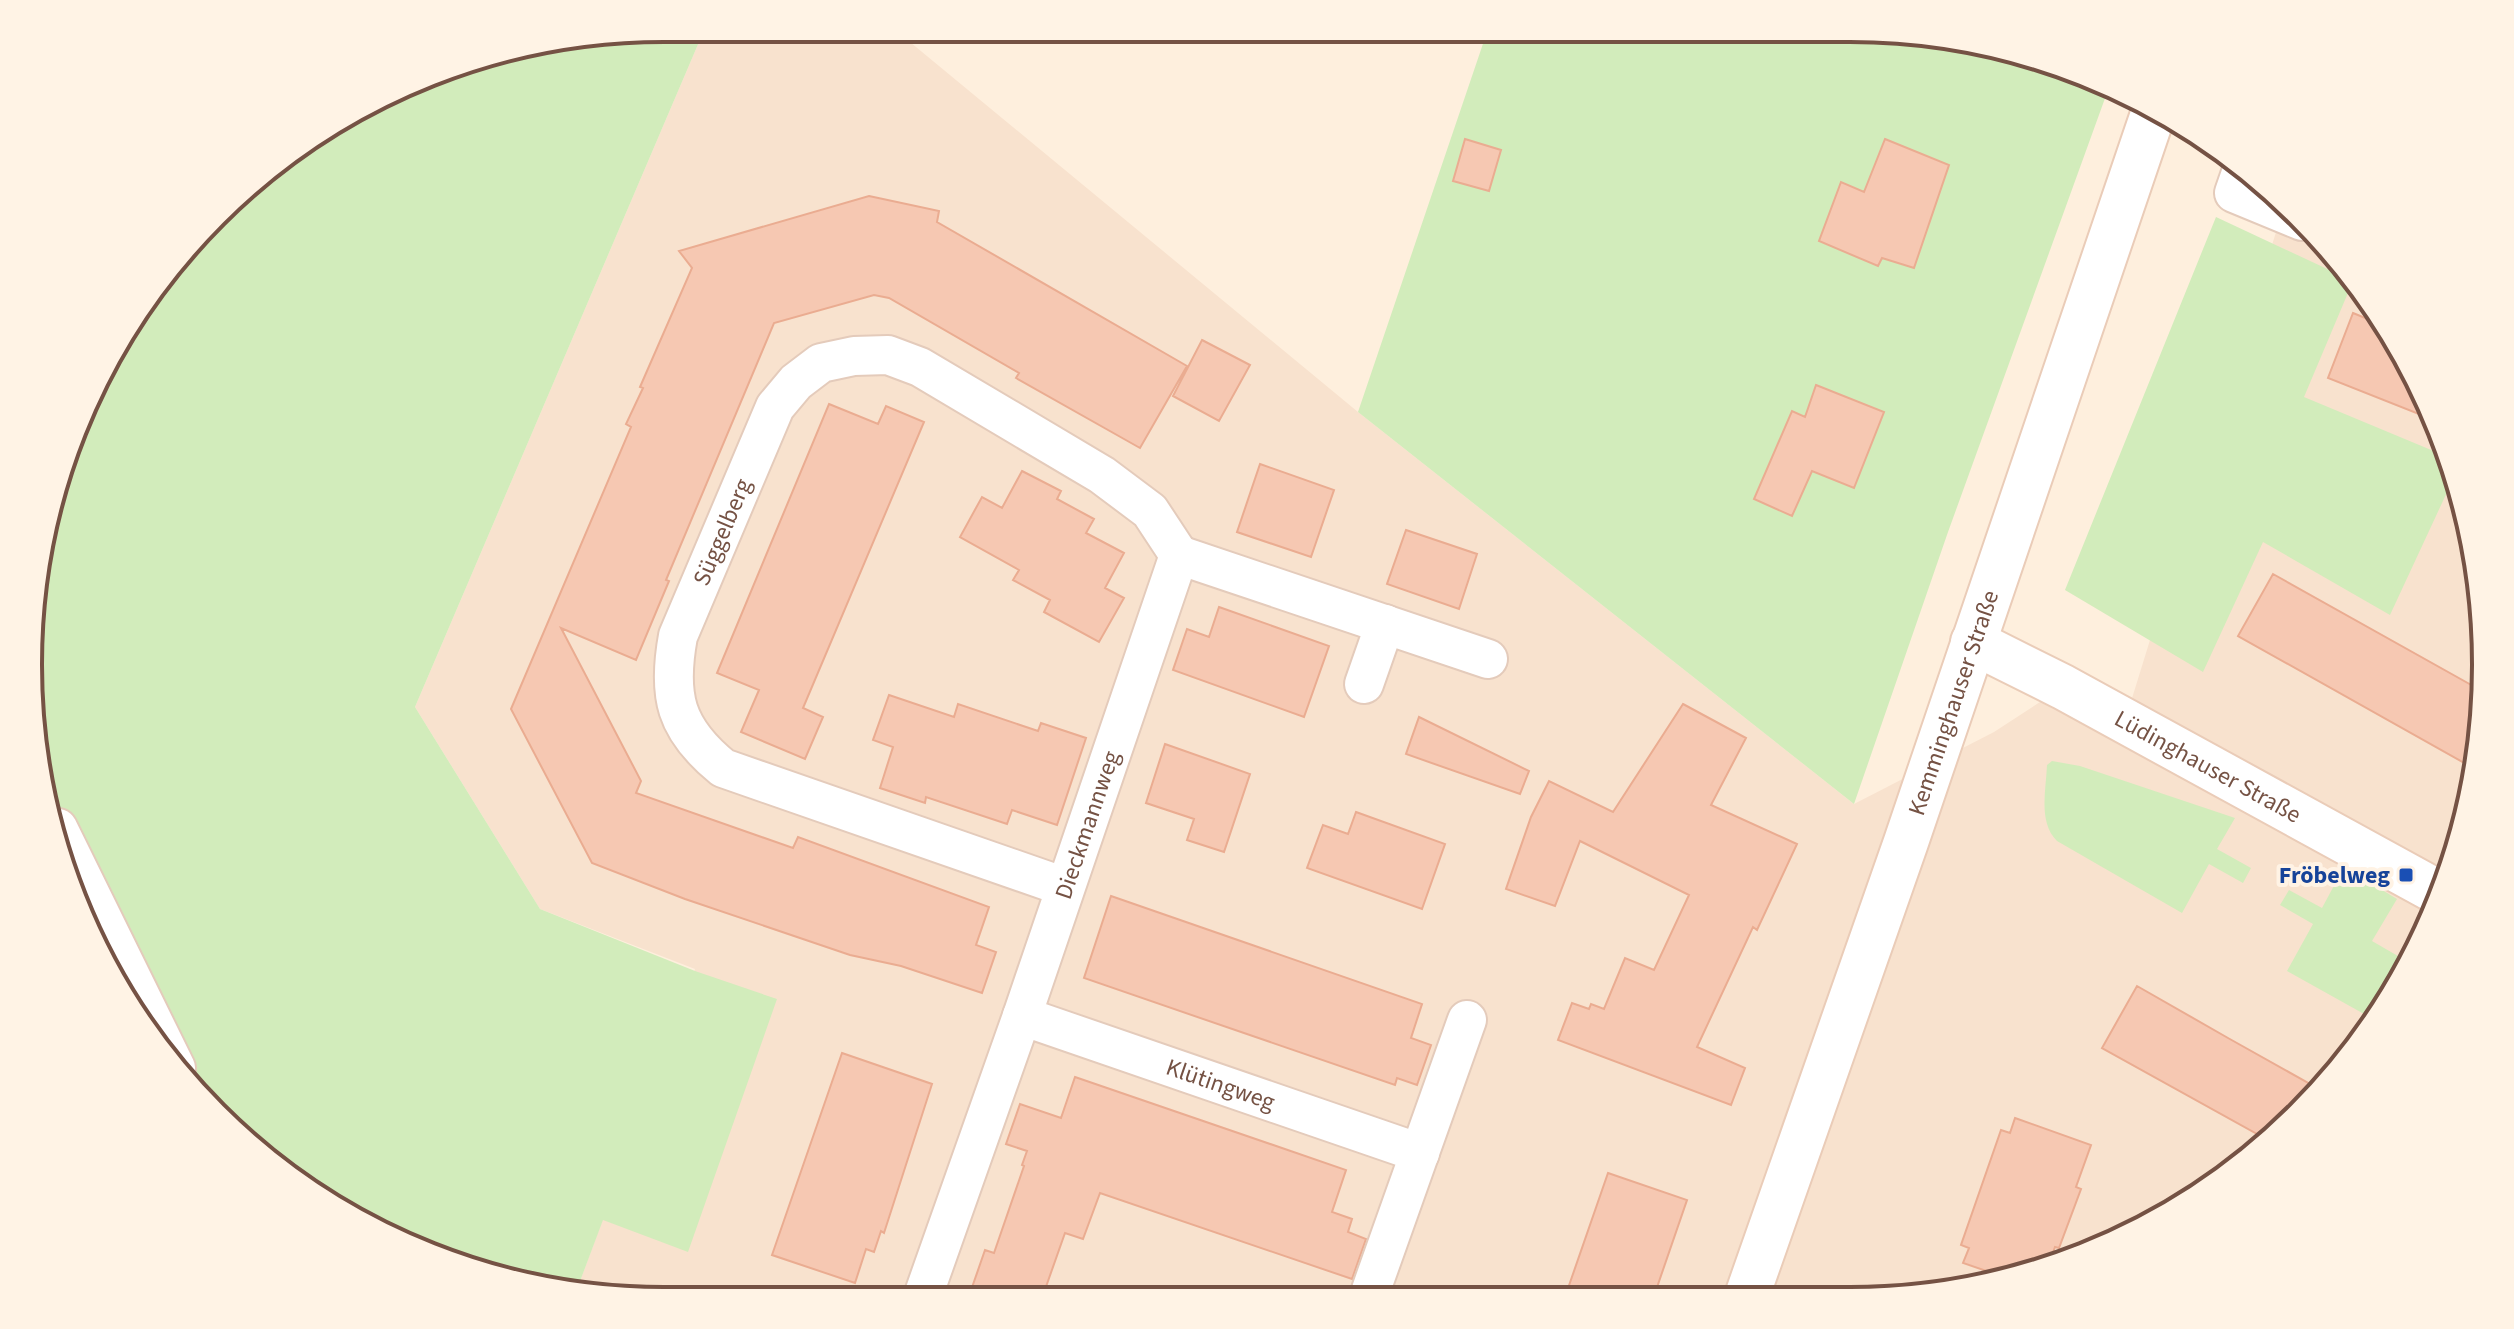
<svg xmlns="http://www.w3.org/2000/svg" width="2514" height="1329" viewBox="0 0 2514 1329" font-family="'Source Sans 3',sans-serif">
	<rect width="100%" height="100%" fill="#feefdd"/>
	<path fill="#f8e2ce" d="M 705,28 L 893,28 L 1358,412 L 1854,804 L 1994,732 L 2063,687 L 2125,721 L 2285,203 L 2354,277 L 2420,383 L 2464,499 L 2485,622 L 2481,747 L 2452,869 L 2401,982 L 2300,1114 L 2203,1194 L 2055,1267 L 1932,1296 L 623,1300 L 576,1292 L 695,969 L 540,909 L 415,707 Z
		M 1991,46 L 2015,50 L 2108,90 Z"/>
	<path fill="#d2ecbb" d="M 664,28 L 705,28 L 415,707 L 540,909 L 695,971 L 777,999 L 688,1252 L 603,1220 L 576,1292 L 499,1279 L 347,1216 L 186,1085 L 77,908 L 29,707 L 50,500 L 135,311 L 277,160 L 459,62 Z
		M 1488,29 L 1891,29 L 1991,46 L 2108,90 L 1948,532 L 1854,804 L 1358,412 Z
		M 2216,217 L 2353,281 L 2304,397 L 2448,457 L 2455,475 L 2390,615 L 2263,542 L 2203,672 L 2065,590 Z
		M 2052,761 L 2080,766 L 2235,818 L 2217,849 L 2251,868 L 2243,883 L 2209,864 L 2182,913 L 2057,841 C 2038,822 2046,791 2047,765 Z
		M 2344,867 L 2397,899 L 2372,941 L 2410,963 L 2401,982 L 2373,1019 L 2287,971 L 2313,924 L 2280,905 L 2289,890 L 2322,908 Z"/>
	<path fill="#f6c8b2" stroke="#eaac91" stroke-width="2" d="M 1465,139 L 1501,150 L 1489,191 L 1453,181 Z
		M 1885,139 L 1949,165 L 1914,268 L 1882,258 L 1878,266 L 1819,241 L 1841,182 L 1864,192 Z
		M 869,196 L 939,211 L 937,222 L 1187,366 L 1140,448 L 1016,378 L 1019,373 L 889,298 L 874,295 L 774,323 L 666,580 L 669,581 L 636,660 L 561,628 L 641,781 L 636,793 L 793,848 L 798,837 L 989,907 L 976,945 L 996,952 L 982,993 L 901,966 L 850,955 L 685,899 L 592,863 L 511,709 L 631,427 L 626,424 L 643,388 L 640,387 L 692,268 L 679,251 Z
		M 2353,313 L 2385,326 L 2420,383 L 2434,420 L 2328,378 Z
		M 1202,340 L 1250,365 L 1219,421 L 1173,396 Z
		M 1816,385 L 1884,412 L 1854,488 L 1812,471 L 1792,516 L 1754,499 L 1792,411 L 1805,417 Z
		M 829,404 L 878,424 L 886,406 L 924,422 L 803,708 L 823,717 L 805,759 L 741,732 L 759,690 L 717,673 Z
		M 1260,464 L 1334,490 L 1311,557 L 1237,532 Z
		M 1022,471 L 1061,491 L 1057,499 L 1094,519 L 1086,533 L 1124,553 L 1105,588 L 1124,598 L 1099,642 L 1044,612 L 1050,600 L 1013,580 L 1019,570 L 960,537 L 982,497 L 1002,508 Z
		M 1406,530 L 1477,554 L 1459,609 L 1387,584 Z
		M 2273,574 L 2482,691 L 2481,747 L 2475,769 L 2238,636 Z
		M 1219,607 L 1329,646 L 1304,717 L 1173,670 L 1187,629 L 1209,637 Z
		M 889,695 L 954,717 L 958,704 L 1038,731 L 1041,723 L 1086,738 L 1057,825 L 1012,810 L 1007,824 L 926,797 L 925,803 L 880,788 L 893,747 L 873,740 Z
		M 1683,704 L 1746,738 L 1711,805 L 1797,844 L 1757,930 L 1753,927 L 1697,1047 L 1745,1068 L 1731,1105 L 1558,1040 L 1572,1003 L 1589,1009 L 1591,1004 L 1604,1009 L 1625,958 L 1654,970 L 1689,895 L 1580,841 L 1555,906 L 1506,889 L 1531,817 L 1549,781 L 1613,812 Z
		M 1419,717 L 1529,771 L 1520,794 L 1406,754 Z
		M 1165,744 L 1250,774 L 1224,852 L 1187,840 L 1194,819 L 1146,803 Z
		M 1356,812 L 1445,844 L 1422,909 L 1307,868 L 1323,825 L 1348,834 Z
		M 1111,896 L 1422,1004 L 1411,1038 L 1431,1045 L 1417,1085 L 1397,1078 L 1395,1085 L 1084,978 Z
		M 2137,986 L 2228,1038 L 2319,1089 L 2300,1114 L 2268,1140 L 2102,1048 Z
		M 842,1053 L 932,1084 L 884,1233 L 881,1231 L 874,1252 L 866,1249 L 855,1283 L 772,1255 Z
		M 1075,1077 L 1346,1170 L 1332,1212 L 1352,1219 L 1348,1232 L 1366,1239 L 1352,1279 L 1100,1193 L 1083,1239 L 1065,1233 L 1042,1298 L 968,1299 L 985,1250 L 994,1253 L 1024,1166 L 1022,1165 L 1027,1151 L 1006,1144 L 1020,1104 L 1061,1118 Z
		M 2015,1118 L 2091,1145 L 2076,1187 L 2081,1189 L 2059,1248 L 2055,1247 L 2047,1269 L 2007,1278 L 1963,1263 L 1969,1248 L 1961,1245 L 2001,1130 L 2010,1133 Z
		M 1608,1173 L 1687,1200 L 1654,1296 L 1565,1297 Z"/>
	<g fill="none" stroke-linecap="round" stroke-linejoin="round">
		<defs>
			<g id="street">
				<path d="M 2243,167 L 2234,193 L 2302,221"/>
				<path d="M 1179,555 L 1488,659"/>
				<path d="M 1364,684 L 1385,624"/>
				<path d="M 58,828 L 176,1068"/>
				<path id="s1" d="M 1065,887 L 723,768 C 675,729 667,696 678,636 L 775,407 L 796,382 L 821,363 L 854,356 L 888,355 L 920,367 L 1102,475 L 1150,511 L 1179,555"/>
				<path id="s2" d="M 1022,1016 L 1420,1153"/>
				<path d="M 1371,1290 L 1467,1020"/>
				<path id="s3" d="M 922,1299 L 1022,1016 L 1179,555"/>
			</g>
			<g id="secondary">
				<path id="s4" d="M 1973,642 L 2063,687 L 2441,894"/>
				<path id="s5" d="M 1747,1296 L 1906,842 L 2155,108"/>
			</g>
		</defs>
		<use href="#street" stroke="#e4cbbb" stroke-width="42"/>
		<use href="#secondary" stroke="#eaccb8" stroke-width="48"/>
		<use href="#street" stroke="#fff" stroke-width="38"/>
		<use href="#secondary" stroke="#fff" stroke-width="44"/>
	</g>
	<rect fill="#1a4fb4" stroke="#fff3e5" stroke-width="3" x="2398" y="867" width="16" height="16" rx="4"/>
	<g text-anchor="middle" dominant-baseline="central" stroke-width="8" stroke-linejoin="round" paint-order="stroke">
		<g font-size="24" fill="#755244" stroke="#fff3e5">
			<text stroke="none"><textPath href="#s1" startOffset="624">Süggelberg</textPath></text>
			<text stroke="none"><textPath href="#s5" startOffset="628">Kemminghauser Straße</textPath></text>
			<text stroke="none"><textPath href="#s4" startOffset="266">Lüdinghauser Straße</textPath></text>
			<text stroke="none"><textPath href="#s3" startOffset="502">Dieckmannweg</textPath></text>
			<text stroke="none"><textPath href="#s2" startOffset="210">Klütingweg</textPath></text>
		</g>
		<g font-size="24" font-weight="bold" fill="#164399" stroke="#fff3e5" text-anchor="end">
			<text x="2390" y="875">Fröbelweg</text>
		</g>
	</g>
	<path d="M0 0H2514V1329H0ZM664 42H1850A622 622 0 0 1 2472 664V665A622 622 0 0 1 1850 1287H664A622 622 0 0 1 42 665V664A622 622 0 0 1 664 42Z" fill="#fff3e5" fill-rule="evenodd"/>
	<path fill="none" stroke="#755244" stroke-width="4" d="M664 42H1850A622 622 0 0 1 2472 664V665A622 622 0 0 1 1850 1287H664A622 622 0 0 1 42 665V664A622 622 0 0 1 664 42Z"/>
</svg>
